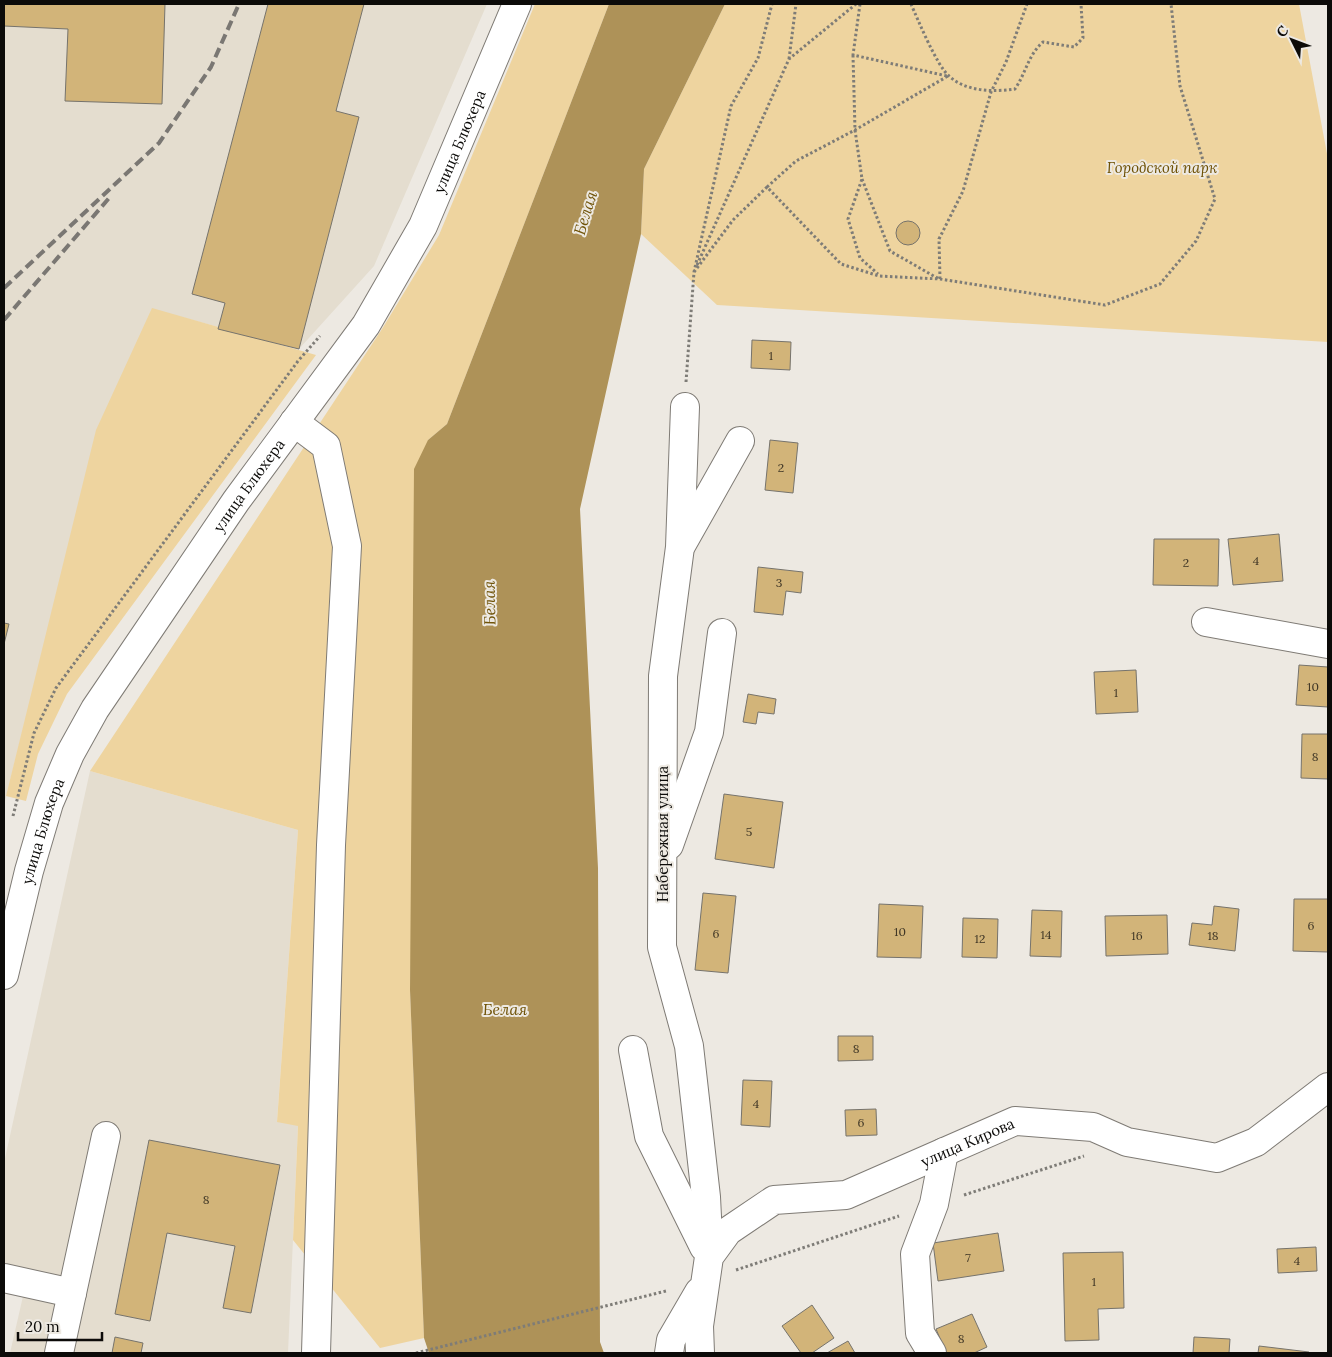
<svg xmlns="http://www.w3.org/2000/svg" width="1332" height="1357" viewBox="0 0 1332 1357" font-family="Lora,serif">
	<rect width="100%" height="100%" fill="#ede9e2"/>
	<path fill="#e4ddcf" d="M 4,4 L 487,4 L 374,266 L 299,349 L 152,309 L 25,721 L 4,805 Z
		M 90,771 L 298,830 L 277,1121 L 298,1125 L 288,1353 L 10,1353 L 29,1270 L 4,1263 L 4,1163 Z"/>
	<path fill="#eed49f" d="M 535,4 L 609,4 L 447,424 L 428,440 L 410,990 L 424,1338 L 380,1348 L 293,1240 L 298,1126 L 277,1122 L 298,830 L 90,771 L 382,329 L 439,235 Z
		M 725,4 L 1299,4 L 1328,159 L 1328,342 L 717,305 L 641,234 L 644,169 Z
		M 152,308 L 316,355 L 67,694 L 38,754 L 26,801 L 6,796 L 96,430 Z"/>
	<path fill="#ae9258" d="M 609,4 L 725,4 L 644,169 L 641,234 L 580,509 L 598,868 L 600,1342 L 604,1353 L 429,1353 L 424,1338 L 410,990 L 414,469 L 428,440 L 447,424 Z"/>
	<path fill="#d2b479" stroke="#76736c" d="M 4,4 L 165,4 L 162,104 L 65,101 L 68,29 L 4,26 Z
		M 268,4 L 364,4 L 336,111 L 359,117 L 299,349 L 218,329 L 225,303 L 192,294 Z
		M896 233a12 12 0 1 1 24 0a12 12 0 1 1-24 0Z
		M 752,340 L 791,342 L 790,370 L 751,368 Z
		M 770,440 L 798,443 L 793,493 L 765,490 Z
		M 1279,534 L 1283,581 L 1233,585 L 1228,539 Z
		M 1154,539 L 1219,539 L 1218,586 L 1153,585 Z
		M 758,567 L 803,572 L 801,593 L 786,591 L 783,615 L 754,612 Z
		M 4,623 L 9,624 L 4,644 Z
		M 1299,665 L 1328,667 L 1328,707 L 1296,705 Z
		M 1136,670 L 1138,712 L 1096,714 L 1094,672 Z
		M 748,694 L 776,699 L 774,714 L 758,712 L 756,724 L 743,722 Z
		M 1302,734 L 1328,734 L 1328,779 L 1301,778 Z
		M 724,794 L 783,802 L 774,868 L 715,859 Z
		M 703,893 L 736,896 L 728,973 L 695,970 Z
		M 1294,899 L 1328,899 L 1328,952 L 1293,951 Z
		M 879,904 L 923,906 L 921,958 L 877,957 Z
		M 1214,906 L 1239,909 L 1235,951 L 1189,945 L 1192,923 L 1212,925 Z
		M 1032,910 L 1062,911 L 1061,957 L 1030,956 Z
		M 1167,915 L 1168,954 L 1106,956 L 1105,916 Z
		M 963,918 L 998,919 L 997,958 L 962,957 Z
		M 838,1036 L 873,1036 L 873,1060 L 838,1061 Z
		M 743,1080 L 772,1081 L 770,1127 L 741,1125 Z
		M 876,1109 L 877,1135 L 846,1136 L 845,1110 Z
		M 149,1140 L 280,1165 L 251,1313 L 223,1308 L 235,1246 L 167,1233 L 150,1321 L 115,1314 Z
		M 998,1233 L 1004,1271 L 938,1281 L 933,1243 Z
		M 1316,1247 L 1317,1271 L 1278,1273 L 1277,1249 Z
		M 1123,1252 L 1124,1308 L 1098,1309 L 1099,1340 L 1065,1341 L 1063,1253 Z
		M 812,1305 L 834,1338 L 812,1353 L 801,1353 L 782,1326 Z
		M 972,1314 L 987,1347 L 974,1353 L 946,1353 L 936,1329 Z
		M 115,1337 L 143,1343 L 141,1353 L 112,1353 Z
		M 1194,1337 L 1230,1339 L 1229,1353 L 1193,1353 Z
		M 848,1341 L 855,1353 L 827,1353 Z
		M 1259,1346 L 1309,1352 L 1309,1353 L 1258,1353 Z"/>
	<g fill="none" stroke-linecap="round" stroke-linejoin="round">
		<defs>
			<g id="minor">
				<path d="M 685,407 L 680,547 L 663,676 L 662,947 L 689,1046 L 706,1197 L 709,1257"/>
				<path d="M 294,422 L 326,446 L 347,546 L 331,845 L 316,1353"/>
				<path d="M 682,544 L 740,441"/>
				<path d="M 1206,622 L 1328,644"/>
				<path d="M 669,845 L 709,732 L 722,633"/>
				<path d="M 633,1050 L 649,1136 L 704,1247"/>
				<path d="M 4,1278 L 72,1293"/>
				<path d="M 59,1353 L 106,1136"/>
				<path d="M 669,1353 L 671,1340 L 699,1292"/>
				<path id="s1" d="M 700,1353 L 699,1326 L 709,1257 L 728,1231 L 774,1200 L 846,1195 L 1015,1121 L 1093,1127 L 1127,1142 L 1217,1158 L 1256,1142 L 1328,1087"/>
				<path d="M 932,1353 L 920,1333 L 915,1254 L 934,1204 L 944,1152"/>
			</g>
			<g id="major">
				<path id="s2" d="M 4,975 L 29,871 L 49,803 L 70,754 L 95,709 L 236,501 L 366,325 L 423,226 L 517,4"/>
			</g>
		</defs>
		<use href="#minor" stroke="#7f7b75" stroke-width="30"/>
		<use href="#major" stroke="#7f7b75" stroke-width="30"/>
		<path stroke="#7e7c77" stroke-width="3" stroke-dasharray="2.5 2.5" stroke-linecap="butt" d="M 860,4 L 853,55 L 947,76
			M 911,4 C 918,20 937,66 949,76 C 966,92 994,92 1015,89 C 1026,73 1028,55 1043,42 L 1074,47 L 1083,38 L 1081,4
			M 853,55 L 855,130 L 862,179 L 848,219 L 860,258 L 878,274
			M 789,59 L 796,4
			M 862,179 L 890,251 L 939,279
			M 767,187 L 796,161 L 855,130 L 948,76
			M 697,265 L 789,59 L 856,4
			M 694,272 L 733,220 L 767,187 L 841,264 L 879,276 L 940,279 L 1105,305 L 1160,284 L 1196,241 L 1215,199 L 1180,86 L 1171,4
			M 940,279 L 939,239 L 963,191 L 991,92 L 1006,62 L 1027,4
			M 686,382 L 694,272 L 731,106 L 758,58 L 772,4
			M 13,816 L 34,733 L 56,688 L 298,361 L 320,336
			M 964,1195 L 1084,1156
			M 736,1270 L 899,1216
			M 416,1353 L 666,1291"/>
		<use href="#minor" stroke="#fff" stroke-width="28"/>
		<use href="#major" stroke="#fff" stroke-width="28"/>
		<path stroke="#7a7773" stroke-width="4" stroke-dasharray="10 5" stroke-linecap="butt" d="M 4,288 L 159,143 L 211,67 L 239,4
			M 4,320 L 110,197"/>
	</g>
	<g text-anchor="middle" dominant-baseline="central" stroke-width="4" stroke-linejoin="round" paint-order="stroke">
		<g font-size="12" fill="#3e3525">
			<text x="771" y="355">1</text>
			<text x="781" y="467">2</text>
			<text x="1256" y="560">4</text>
			<text x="1186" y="562">2</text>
			<text x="779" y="582">3</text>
			<text x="1313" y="686">10</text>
			<text x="1116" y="692">1</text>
			<text x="1315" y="756">8</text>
			<text x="749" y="831">5</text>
			<text x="1311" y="925">6</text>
			<text x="900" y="931">10</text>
			<text x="716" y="933">6</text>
			<text x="1046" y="934">14</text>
			<text x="1137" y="935">16</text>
			<text x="1213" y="935">18</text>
			<text x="980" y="938">12</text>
			<text x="856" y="1048">8</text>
			<text x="756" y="1103">4</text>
			<text x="861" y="1122">6</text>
			<text x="206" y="1199">8</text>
			<text x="968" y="1257">7</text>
			<text x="1297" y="1260">4</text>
			<text x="1094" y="1281">1</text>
			<text x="961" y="1338">8</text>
		</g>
		<g font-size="15" fill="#0c0b09" stroke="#ede9e2">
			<text stroke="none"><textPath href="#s2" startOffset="959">улица Блюхера</textPath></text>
			<text stroke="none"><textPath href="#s2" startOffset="554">улица Блюхера</textPath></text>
			<text stroke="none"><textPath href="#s2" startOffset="149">улица Блюхера</textPath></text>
			<text transform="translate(662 834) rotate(-90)">Набережная улица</text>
			<text stroke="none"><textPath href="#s1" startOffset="389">улица Кирова</textPath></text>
		</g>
		<g font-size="15" font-style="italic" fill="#6d5003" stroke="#ede9e2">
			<text x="1162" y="167">Городской парк</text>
		</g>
		<g font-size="16" font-style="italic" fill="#705308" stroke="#ede9e2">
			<text transform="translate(585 213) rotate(-73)">Белая</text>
			<text transform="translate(489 603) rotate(-91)">Белая</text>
			<text x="505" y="1009">Белая</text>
		</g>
	</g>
	<rect width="1332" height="1357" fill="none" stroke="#0c0b09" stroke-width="10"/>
	<g transform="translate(1292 40) rotate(312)" stroke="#ede9e2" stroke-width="4" paint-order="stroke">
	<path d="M0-4L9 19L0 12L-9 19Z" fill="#0c0b09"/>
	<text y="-8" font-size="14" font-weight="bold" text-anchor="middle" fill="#0c0b09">С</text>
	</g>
	<path d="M18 1332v8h84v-8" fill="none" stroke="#0c0b09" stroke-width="2.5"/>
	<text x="25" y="1332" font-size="15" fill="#0c0b09" stroke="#ede9e2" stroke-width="4" paint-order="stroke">20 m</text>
</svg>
